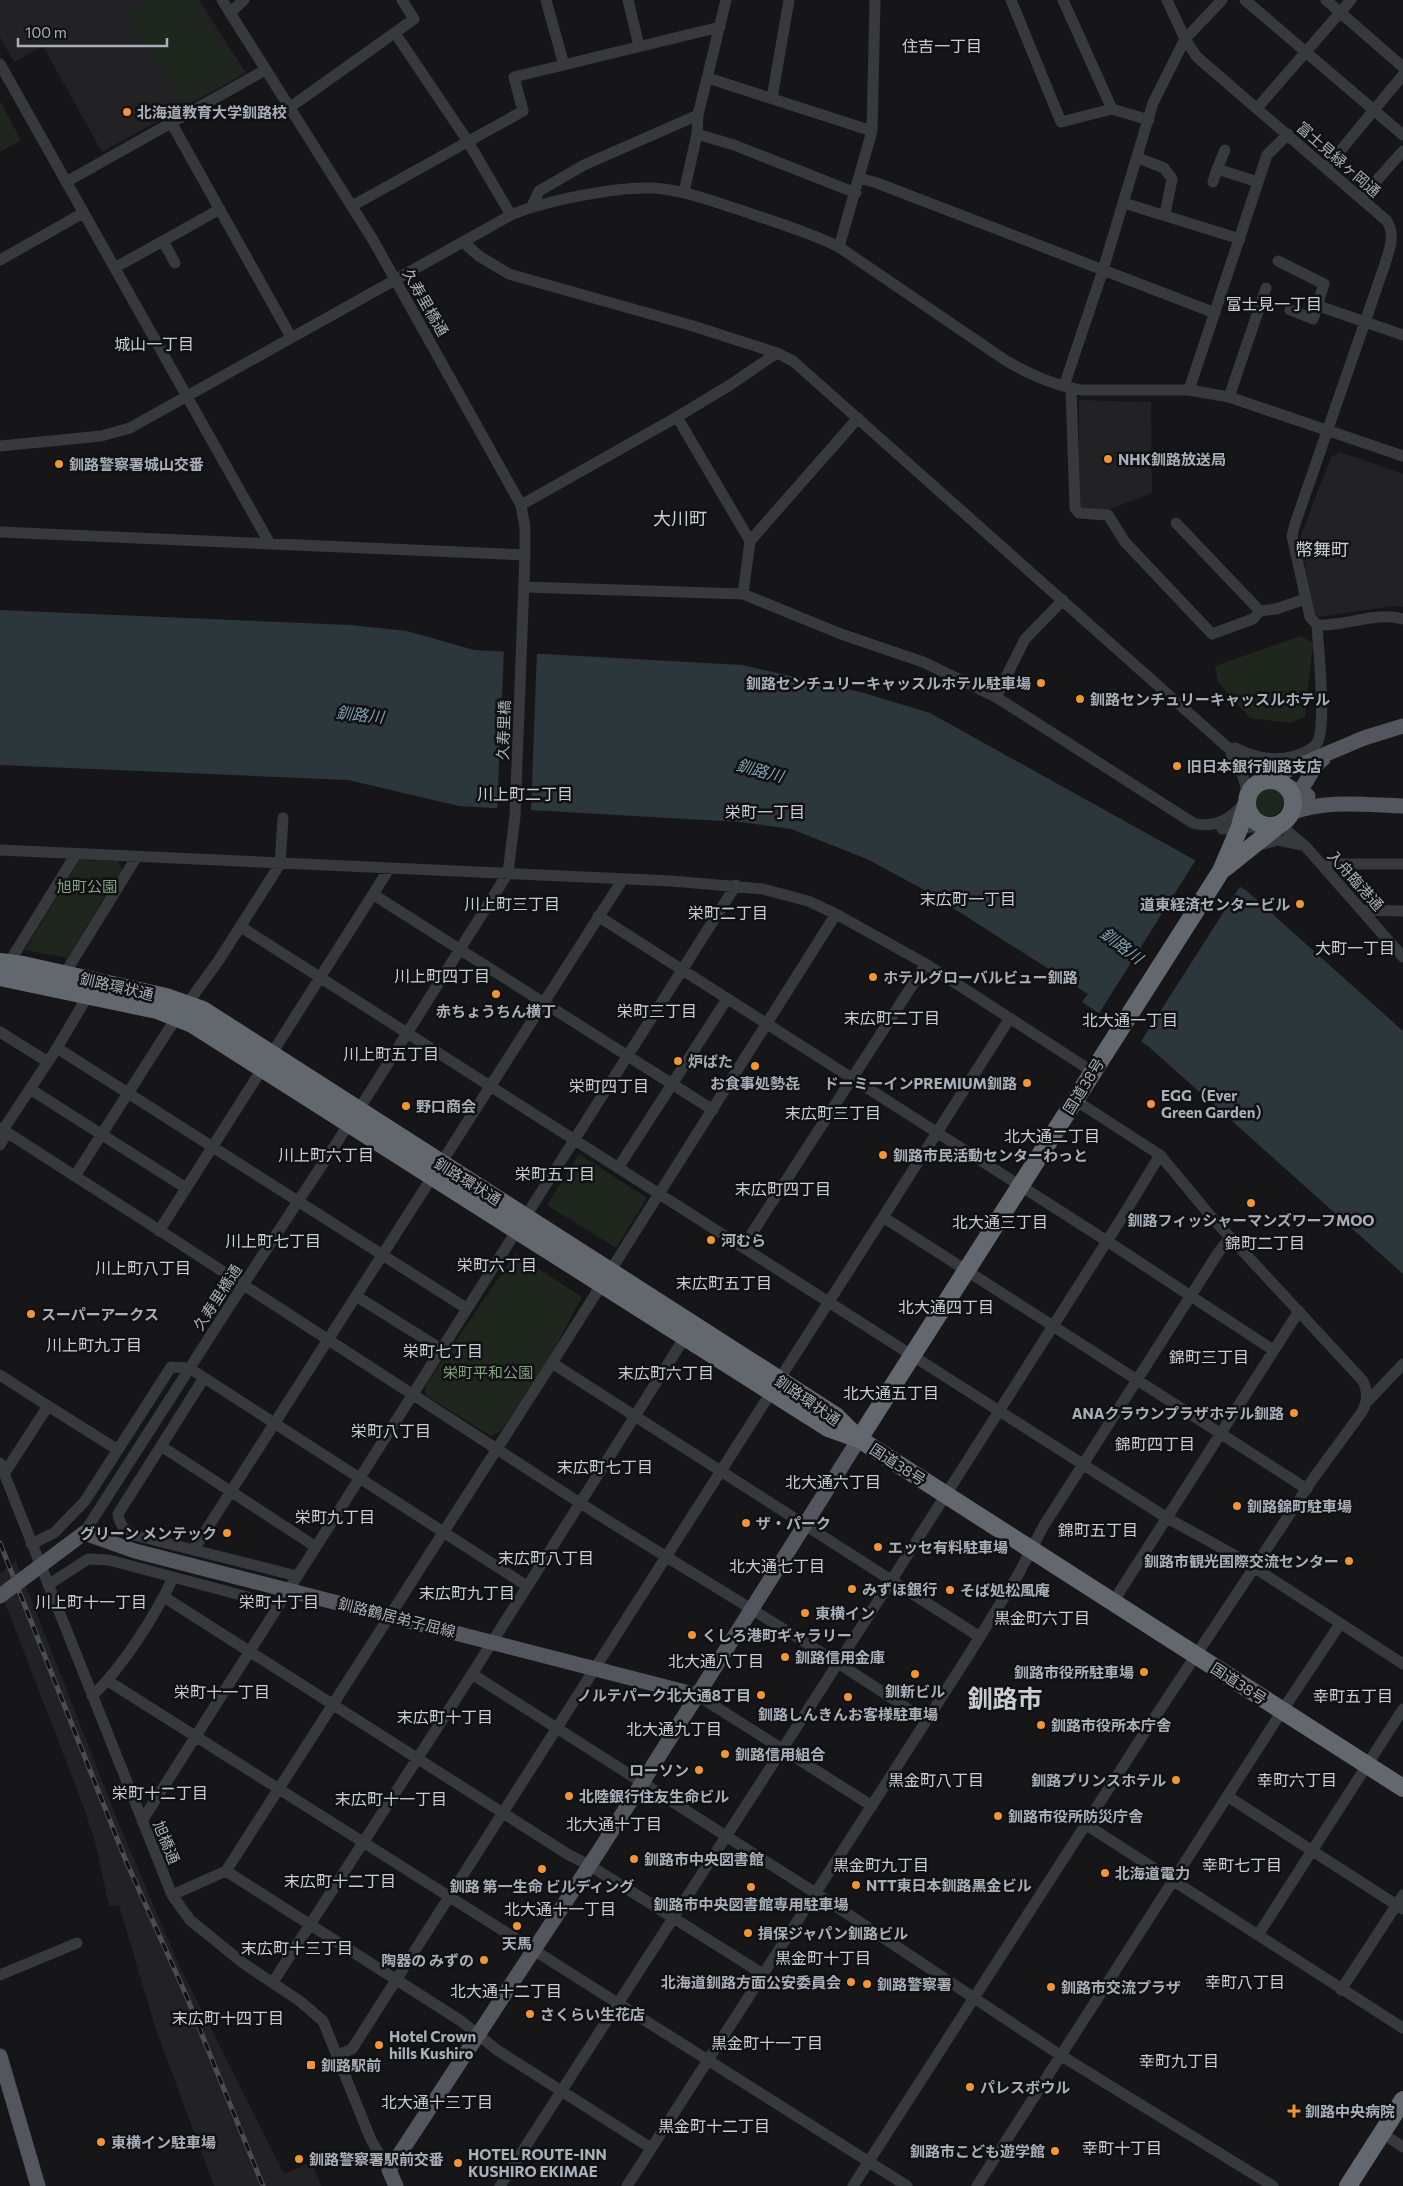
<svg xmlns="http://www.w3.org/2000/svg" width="1403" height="2186" viewBox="0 0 1403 2186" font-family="Commissioner,'Noto Sans JP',sans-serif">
	<rect width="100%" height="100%" fill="#161618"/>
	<path fill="#222225" d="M 0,0 L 199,0 L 246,73 L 102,152 L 43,46 L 14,62 L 0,37 Z
		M 1079,400 L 1151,402 L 1152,493 L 1108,510 L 1079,508 Z
		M 1340,452 L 1403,474 L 1403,607 L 1394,606 L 1319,617 L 1314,613 L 1300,538 L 1331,457 Z
		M 16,1561 L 119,1824 L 177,1961 L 284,2174 L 312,2162 L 321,2186 L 214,2186 L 156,2030 L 119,1905 L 109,1906 L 95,1842 L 83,1805 L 0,1590 L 0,1574 Z"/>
	<path fill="#1e261e" d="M 150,0 L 192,0 L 241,75 L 185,104 L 125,15 Z
		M 0,101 L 21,140 L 0,152 Z
		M 1301,636 L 1313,643 L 1305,717 L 1290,723 L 1250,718 L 1218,682 L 1215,666 Z
		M1253 802a15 15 0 1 1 30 0a15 15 0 1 1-30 0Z
		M 79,860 L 118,861 L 122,869 L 67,958 L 25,950 Z
		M 579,1154 L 647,1198 L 616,1248 L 547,1205 Z
		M 515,1254 L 582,1297 L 550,1357 L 504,1426 L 499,1432 L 491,1436 L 427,1396 L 425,1391 L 426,1385 Z"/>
	<path fill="#2c373c" d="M 0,610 L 350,625 L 407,631 L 474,650 L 742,665 L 864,693 L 930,713 L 1209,868 L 1247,891 L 1403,1031 L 1403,1274 L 1148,1046 L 1082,1002 L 1088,994 L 928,892 L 867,859 L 791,829 L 740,822 L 459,806 L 348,780 L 0,765 Z"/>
	<path fill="#161618" d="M 504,649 L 537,651 L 531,811 L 497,810 Z
		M 1197,858 L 1241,885 L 1140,1043 L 1098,1015 Z"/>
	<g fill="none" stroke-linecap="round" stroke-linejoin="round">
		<path stroke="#37393d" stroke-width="11" d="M 546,0 L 564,65
			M 628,0 L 639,46
			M 1011,0 L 1061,122 L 1112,109 L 1149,120
			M 1063,0 L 1112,109
			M 1167,0 L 1185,39 L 1197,57 L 1387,221 C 1396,237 1389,250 1384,267 L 1295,524 L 1292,536 L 1310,617 L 1317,625 C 1345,627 1376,611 1403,619
			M 1245,0 L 1403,135
			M 1326,0 L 1403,67
			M 230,13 L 244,0
			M 395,33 L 467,140 L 511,215
			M 0,64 L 270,544
			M 708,78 L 872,131
			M 772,98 L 789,0
			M 1258,107 L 1351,0
			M 289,108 L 414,19 L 402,0
			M 172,124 L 291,337
			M 697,134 L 734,145 L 856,193
			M 1225,150 L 1217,169 L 1258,182
			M 1138,158 L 1164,168 L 1172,179 L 1165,214
			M 1326,168 L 1403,75
			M 859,178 L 877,183 L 1215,313
			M 66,182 L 265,70
			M 1213,182 L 1217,169
			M 684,192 L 697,134 L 698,115 L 726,0
			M 1361,198 L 1403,151
			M 1124,203 L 1240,239
			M 352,206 L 523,111 L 514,77 L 720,27
			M 532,206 L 539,191 L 584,165 L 698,115
			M 463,242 L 479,256 L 509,274 L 693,326 L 777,353 L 793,361 L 1226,746 L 1274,779
			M 839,247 L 872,131 L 875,0
			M 0,260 L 83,213
			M 1278,261 L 1324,284 L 1313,319 L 1290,310
			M 175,263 L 163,241 L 220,209
			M 116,267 L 163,241
			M 1319,306 L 1403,335
			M 1064,386 L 1103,270 L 1153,103 L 1185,39 L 1222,0
			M 1071,388 L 1075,508 L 1079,513 L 1108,515 L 1125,542 L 1212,634 L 1253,619 L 1260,611 L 1276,609 L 1305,599
			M 1189,390 L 1267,155 L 1288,134
			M 1229,397 L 1266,288
			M 677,417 L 750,541
			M 0,446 L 101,436 L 130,428 L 511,215 C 544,201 614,187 650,188 C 683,189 714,202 746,212 C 777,223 809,232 839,247 L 1005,360 C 1029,374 1056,386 1082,390 L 1189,390 L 1229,397 L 1403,456
			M 521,505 L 677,417 L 730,385 L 777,353
			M 1176,523 L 1260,611
			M 0,532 L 525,555
			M 524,587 L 743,594 L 841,634 L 923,662 L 996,697 L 1193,823 C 1215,829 1230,819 1245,803
			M 743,594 L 750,541 L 858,418
			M 996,697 L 1025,639 L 1063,600
			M 1235,748 C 1251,756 1268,761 1286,758 C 1297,756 1310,752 1317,743 C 1327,728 1318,646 1317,625
			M 1231,754 L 1243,776 L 1248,795
			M 1272,826 L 1285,829 L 1306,847 L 1403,957
			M 1222,829 L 1269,826
			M 1259,845 L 1278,840 L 1302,845
			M 0,850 L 672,881 L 763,889 L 808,901 L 836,914 L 926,964 L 1093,1072
			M 1321,864 L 1403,864
			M 374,895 L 713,1110
			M 1363,910 L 1403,911
			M 598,916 L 1107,1241 L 1273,1350
			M 241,927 L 1167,1518 L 1238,1557 L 1403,1664
			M 7,966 L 76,854
			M 62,978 L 136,858
			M 0,1032 L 48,1062
			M 57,1048 L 466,1308
			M 30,1089 L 186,1188
			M 0,1128 C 194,1252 387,1378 580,1503 C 695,1576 813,1644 926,1721
			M 3,1130 L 57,1048 L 91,990
			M 0,1145 L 7,1133
			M 618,1168 L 727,999
			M 75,1176 L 169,1029 L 219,960 L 280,864 L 283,818
			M 883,1217 L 1307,1489
			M 159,1231 L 389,869
			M 743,1247 L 926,964
			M 356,1296 L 441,1349
			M 552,1363 L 980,1637
			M 0,1375 L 48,1406 L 4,1474
			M 204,1378 L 118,1514 C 120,1526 124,1529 134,1535 L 297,1576
			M 1368,1401 L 1403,1364
			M 48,1406 L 118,1450
			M 161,1446 L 316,1547
			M 0,1463 L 172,1895 L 190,1920 L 243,1963 L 301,2002 L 323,2021 L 371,2140 L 389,2170
			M 84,1533 L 243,1285 L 370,1092 L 508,873 L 515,816 L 525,555 L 525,528 L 521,505 L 373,240 L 222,0
			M 31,1544 L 54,1533 L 85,1501 L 171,1367 L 189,1368 L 527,1586
			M 194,1549 L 623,879
			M 48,1585 L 88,1559 L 109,1560 L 278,1605
			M 164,1597 L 569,1855 L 589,1865 L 763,1974
			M 1113,1602 L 1299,1311
			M 472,1674 L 828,1901 L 1060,2055 L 1273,2186
			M 108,1681 L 907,2186
			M 697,1695 L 872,1806
			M 92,1696 C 122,1668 155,1616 173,1578
			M 1227,1796 L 1403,1909
			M 142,1821 L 736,885
			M 1085,1824 L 1403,2028
			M 226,1871 L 461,2021 L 497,2050 L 651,2148
			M 172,1895 L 226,1871 L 552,1363 L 836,914
			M 1258,1935 L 1403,1709
			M 0,1975 L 77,1943
			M 273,1982 L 472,1674 L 685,1337
			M 1341,1990 L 1403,1895
			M 337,2055 L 352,2049 L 1010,1018
			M 1382,2133 L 1403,2147
			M 500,2186 L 891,1581 L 1123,1216 L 1160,1155
			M 627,2186 L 968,1656 L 1018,1575 L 1043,1527 L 1218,1253 L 1230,1237
			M 853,2186 L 1147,1729 L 1315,1476 L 1362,1412 C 1368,1400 1368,1393 1363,1381 L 1214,1220 L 1160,1155 L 1075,1100
			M 977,2186 L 1282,1711 L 1340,1624"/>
		<path stroke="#53565c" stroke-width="15" d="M 1262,781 L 1364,738 L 1403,726
			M 1283,784 L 1308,796
			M 1293,803 L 1316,765 L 1324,758
			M 1291,813 C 1325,799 1367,805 1403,806
			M 84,1533 L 135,1551 L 697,1695
			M 0,2056 L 38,2186
			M 396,2186 L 389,2170 L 599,1851 L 859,1439"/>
		<path stroke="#63676e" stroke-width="18" d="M1247 803a23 23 0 1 1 46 0a23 23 0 1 1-46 0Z
			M 1225,868 L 1281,823
			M 0,962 L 23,965 L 166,997 L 203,1010 L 836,1416 L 855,1435
			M 0,977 L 157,1010 L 192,1024 L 828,1428 L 859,1439 L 887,1457 L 1403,1788
			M 859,1439 L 1221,871 L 1239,829 L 1247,802
			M 1348,2186 L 1403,2100"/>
		<defs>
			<path id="rail" d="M 0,1543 L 126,1861 L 186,1995 L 263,2186"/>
		</defs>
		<use href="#rail" stroke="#4a4d52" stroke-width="5"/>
		<use href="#rail" stroke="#111113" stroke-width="3" stroke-dasharray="9" stroke-linecap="butt"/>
		<path stroke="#53565c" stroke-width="15" d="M 0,1596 L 84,1533"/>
	</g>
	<g fill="#f09635" stroke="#111113" stroke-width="2">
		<circle cx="127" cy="112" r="5"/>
		<circle cx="1108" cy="459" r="5"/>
		<circle cx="59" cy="464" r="5"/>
		<circle cx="1041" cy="683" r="5"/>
		<circle cx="1080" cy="699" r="5"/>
		<circle cx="1177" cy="766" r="5"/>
		<circle cx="1300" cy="904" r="5"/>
		<circle cx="873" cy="977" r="5"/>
		<circle cx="496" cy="994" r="5"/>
		<circle cx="678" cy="1061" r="5"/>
		<circle cx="755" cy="1066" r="5"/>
		<circle cx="1027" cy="1083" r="5"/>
		<circle cx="1151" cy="1104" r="5"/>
		<circle cx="406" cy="1106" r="5"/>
		<circle cx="883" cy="1155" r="5"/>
		<circle cx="1251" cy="1203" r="5"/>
		<circle cx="711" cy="1240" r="5"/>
		<circle cx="31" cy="1314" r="5"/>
		<circle cx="1294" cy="1413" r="5"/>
		<circle cx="1237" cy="1506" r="5"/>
		<circle cx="746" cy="1523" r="5"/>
		<circle cx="227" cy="1533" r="5"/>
		<circle cx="878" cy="1547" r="5"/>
		<circle cx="1349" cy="1561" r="5"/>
		<circle cx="852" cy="1589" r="5"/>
		<circle cx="950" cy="1590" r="5"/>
		<circle cx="805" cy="1613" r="5"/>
		<circle cx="692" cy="1635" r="5"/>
		<circle cx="785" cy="1657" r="5"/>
		<circle cx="1144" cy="1672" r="5"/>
		<circle cx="915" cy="1674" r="5"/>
		<circle cx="761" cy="1695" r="5"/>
		<circle cx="848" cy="1697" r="5"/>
		<circle cx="1041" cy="1725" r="5"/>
		<circle cx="725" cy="1754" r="5"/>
		<circle cx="699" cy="1770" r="5"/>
		<circle cx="1176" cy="1780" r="5"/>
		<circle cx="569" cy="1796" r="5"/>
		<circle cx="998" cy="1816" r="5"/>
		<circle cx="634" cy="1859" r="5"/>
		<circle cx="542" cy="1869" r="5"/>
		<circle cx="1105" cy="1873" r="5"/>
		<circle cx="856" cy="1885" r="5"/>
		<circle cx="751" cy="1887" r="5"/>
		<circle cx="517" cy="1926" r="5"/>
		<circle cx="748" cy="1933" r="5"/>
		<circle cx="484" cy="1960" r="5"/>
		<circle cx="851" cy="1982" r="5"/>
		<circle cx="867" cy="1984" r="5"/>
		<circle cx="1051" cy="1987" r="5"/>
		<circle cx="530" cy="2014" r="5"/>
		<circle cx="379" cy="2045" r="5"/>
		<rect x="306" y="2060" width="10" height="10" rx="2.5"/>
		<circle cx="970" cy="2087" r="5"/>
		<path d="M1291.5 2103.5h5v5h5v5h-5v5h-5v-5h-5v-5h5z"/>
		<circle cx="101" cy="2142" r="5"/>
		<circle cx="1055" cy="2151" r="5"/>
		<circle cx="299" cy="2159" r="5"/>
		<circle cx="458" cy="2163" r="5"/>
	</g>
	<g text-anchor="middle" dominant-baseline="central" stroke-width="5" stroke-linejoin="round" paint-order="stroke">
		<g font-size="15" font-weight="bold" fill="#a8afb8" stroke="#111113" text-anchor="start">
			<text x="137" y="112">北海道教育大学釧路校</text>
			<text x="1118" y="459">NHK釧路放送局</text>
			<text x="69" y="464">釧路警察署城山交番</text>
			<text x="1031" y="683" text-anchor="end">釧路センチュリーキャッスルホテル駐車場</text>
			<text x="1090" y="699">釧路センチュリーキャッスルホテル</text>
			<text x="1187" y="766">旧日本銀行釧路支店</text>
			<text x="1290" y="904" text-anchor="end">道東経済センタービル</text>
			<text x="883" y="977">ホテルグローバルビュー釧路</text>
			<text x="496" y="1011" text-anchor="middle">赤ちょうちん横丁</text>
			<text x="688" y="1061">炉ばた</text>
			<text x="755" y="1083" text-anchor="middle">お食事処勢㐂</text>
			<text x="1017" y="1083" text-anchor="end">ドーミーインPREMIUM釧路</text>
			<text x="1161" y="1095">EGG（Ever<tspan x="1161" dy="17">Green Garden）</tspan></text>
			<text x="416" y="1106">野口商会</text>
			<text x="893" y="1155">釧路市民活動センターわっと</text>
			<text x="1251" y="1220" text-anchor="middle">釧路フィッシャーマンズワーフMOO</text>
			<text x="721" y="1240">河むら</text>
			<text x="41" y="1314">スーパーアークス</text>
			<text x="1284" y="1413" text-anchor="end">ANAクラウンプラザホテル釧路</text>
			<text x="1247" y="1506">釧路錦町駐車場</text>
			<text x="756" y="1523">ザ・パーク</text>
			<text x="217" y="1533" text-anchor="end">グリーン メンテック</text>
			<text x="888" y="1547">エッセ有料駐車場</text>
			<text x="1339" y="1561" text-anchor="end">釧路市観光国際交流センター</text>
			<text x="862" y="1589">みずほ銀行</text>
			<text x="960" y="1590">そば処松風庵</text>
			<text x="815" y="1613">東横イン</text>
			<text x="702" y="1635">くしろ港町ギャラリー</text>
			<text x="795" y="1657">釧路信用金庫</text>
			<text x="1134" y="1672" text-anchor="end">釧路市役所駐車場</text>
			<text x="915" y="1691" text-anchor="middle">釧新ビル</text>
			<text x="751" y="1695" text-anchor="end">ノルテパーク北大通8丁目</text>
			<text x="848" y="1714" text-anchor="middle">釧路しんきんお客様駐車場</text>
			<text x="1051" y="1725">釧路市役所本庁舎</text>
			<text x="735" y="1754">釧路信用組合</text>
			<text x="689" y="1770" text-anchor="end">ローソン</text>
			<text x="1166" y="1780" text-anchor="end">釧路プリンスホテル</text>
			<text x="579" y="1796">北陸銀行住友生命ビル</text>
			<text x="1008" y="1816">釧路市役所防災庁舎</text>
			<text x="644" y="1859">釧路市中央図書館</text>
			<text x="1115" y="1873">北海道電力</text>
			<text x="866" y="1885">NTT東日本釧路黒金ビル</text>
			<text x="542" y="1886" text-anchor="middle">釧路 第一生命 ビルディング</text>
			<text x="751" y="1904" text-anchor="middle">釧路市中央図書館専用駐車場</text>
			<text x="758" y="1933">損保ジャパン釧路ビル</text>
			<text x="517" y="1943" text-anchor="middle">天馬</text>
			<text x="474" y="1960" text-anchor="end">陶器の みずの</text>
			<text x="841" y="1982" text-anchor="end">北海道釧路方面公安委員会</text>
			<text x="877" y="1984">釧路警察署</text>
			<text x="1061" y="1987">釧路市交流プラザ</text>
			<text x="540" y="2014">さくらい生花店</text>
			<text x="389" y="2036">Hotel Crown<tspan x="389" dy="17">hills Kushiro</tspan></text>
			<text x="321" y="2065">釧路駅前</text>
			<text x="980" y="2087">パレスボウル</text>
			<text x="1305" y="2111">釧路中央病院</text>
			<text x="111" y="2142">東横イン駐車場</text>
			<text x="1045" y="2151" text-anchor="end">釧路市こども遊学館</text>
			<text x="468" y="2154">HOTEL ROUTE-INN<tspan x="468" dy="17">KUSHIRO EKIMAE</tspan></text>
			<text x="309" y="2159">釧路警察署駅前交番</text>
		</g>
		<g font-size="15" fill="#a8afb8" stroke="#111113">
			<text transform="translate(1339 159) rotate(41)">富士見緑ヶ岡通</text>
			<text transform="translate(426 302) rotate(60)">久寿里橋通</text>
			<text transform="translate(503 730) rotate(-88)">久寿里橋</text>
			<text transform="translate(1356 880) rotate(48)">入舟臨港通</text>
			<text transform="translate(117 986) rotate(13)">釧路環状通</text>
			<text transform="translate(1083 1086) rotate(-58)">国道38号</text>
			<text transform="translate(468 1181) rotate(32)">釧路環状通</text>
			<text transform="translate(217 1297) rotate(-57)">久寿里橋通</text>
			<text transform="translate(808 1400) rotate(35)">釧路環状通</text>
			<text transform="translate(898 1464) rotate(33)">国道38号</text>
			<text transform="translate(397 1617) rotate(14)">釧路鶴居弟子屈線</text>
			<text transform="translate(1239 1683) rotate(33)">国道38号</text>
			<text transform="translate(167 1842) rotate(68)">旭橋通</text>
		</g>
		<g font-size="15" fill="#82a37f" stroke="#111113">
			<text x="87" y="886">旭町公園</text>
			<text x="488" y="1372">栄町平和公園</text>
		</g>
		<g font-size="16" fill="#c9cdd4" stroke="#111113">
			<text x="942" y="45">住吉一丁目</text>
			<text x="1274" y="303">富士見一丁目</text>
			<text x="154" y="343">城山一丁目</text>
			<text x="525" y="793">川上町二丁目</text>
			<text x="765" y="811">栄町一丁目</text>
			<text x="968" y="898">末広町一丁目</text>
			<text x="512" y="903">川上町三丁目</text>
			<text x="728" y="912">栄町二丁目</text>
			<text x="1355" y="947">大町一丁目</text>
			<text x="442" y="975">川上町四丁目</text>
			<text x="657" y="1010">栄町三丁目</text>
			<text x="892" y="1017">末広町二丁目</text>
			<text x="1130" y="1019">北大通一丁目</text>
			<text x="391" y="1053">川上町五丁目</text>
			<text x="609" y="1085">栄町四丁目</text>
			<text x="833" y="1112">末広町三丁目</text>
			<text x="1052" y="1135">北大通二丁目</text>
			<text x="326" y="1154">川上町六丁目</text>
			<text x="555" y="1173">栄町五丁目</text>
			<text x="783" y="1188">末広町四丁目</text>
			<text x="1000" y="1221">北大通三丁目</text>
			<text x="273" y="1240">川上町七丁目</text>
			<text x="1265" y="1242">錦町二丁目</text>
			<text x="497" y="1264">栄町六丁目</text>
			<text x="143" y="1267">川上町八丁目</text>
			<text x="724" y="1282">末広町五丁目</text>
			<text x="946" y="1306">北大通四丁目</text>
			<text x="94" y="1344">川上町九丁目</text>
			<text x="443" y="1350">栄町七丁目</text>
			<text x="1209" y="1356">錦町三丁目</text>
			<text x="666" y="1372">末広町六丁目</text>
			<text x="891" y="1392">北大通五丁目</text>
			<text x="391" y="1430">栄町八丁目</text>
			<text x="1155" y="1443">錦町四丁目</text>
			<text x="605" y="1466">末広町七丁目</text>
			<text x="833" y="1481">北大通六丁目</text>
			<text x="335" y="1516">栄町九丁目</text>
			<text x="1098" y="1529">錦町五丁目</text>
			<text x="546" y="1557">末広町八丁目</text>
			<text x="777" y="1565">北大通七丁目</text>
			<text x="467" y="1592">末広町九丁目</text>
			<text x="91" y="1601">川上町十一丁目</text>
			<text x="279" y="1601">栄町十丁目</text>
			<text x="1042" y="1617">黒金町六丁目</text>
			<text x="716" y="1660">北大通八丁目</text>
			<text x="222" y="1691">栄町十一丁目</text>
			<text x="1353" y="1695">幸町五丁目</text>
			<text x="445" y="1716">末広町十丁目</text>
			<text x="674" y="1728">北大通九丁目</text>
			<text x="936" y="1779">黒金町八丁目</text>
			<text x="1297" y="1779">幸町六丁目</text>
			<text x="160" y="1792">栄町十二丁目</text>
			<text x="391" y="1798">末広町十一丁目</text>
			<text x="614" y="1823">北大通十丁目</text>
			<text x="881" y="1864">黒金町九丁目</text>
			<text x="1242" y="1864">幸町七丁目</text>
			<text x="340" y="1880">末広町十二丁目</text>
			<text x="560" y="1908">北大通十一丁目</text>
			<text x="297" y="1947">末広町十三丁目</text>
			<text x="823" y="1957">黒金町十丁目</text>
			<text x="1245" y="1981">幸町八丁目</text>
			<text x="506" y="1990">北大通十二丁目</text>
			<text x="228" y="2017">末広町十四丁目</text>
			<text x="767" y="2042">黒金町十一丁目</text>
			<text x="1179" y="2060">幸町九丁目</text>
			<text x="437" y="2101">北大通十三丁目</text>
			<text x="714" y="2125">黒金町十二丁目</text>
			<text x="1122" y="2147">幸町十丁目</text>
		</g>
		<g font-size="16" font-style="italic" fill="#7fa2b2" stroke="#111113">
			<text transform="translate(360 714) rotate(6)">釧路川</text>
			<text transform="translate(760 770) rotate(15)">釧路川</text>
			<text transform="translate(1122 945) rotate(37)">釧路川</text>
		</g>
		<g font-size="18" fill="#c9cdd4" stroke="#111113">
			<text x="680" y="518">大川町</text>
			<text x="1322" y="549">幣舞町</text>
		</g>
		<g font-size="25" font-weight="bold" fill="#c9cdd4" stroke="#111113">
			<text x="1005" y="1698">釧路市</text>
		</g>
	</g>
	<path d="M18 38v8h149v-8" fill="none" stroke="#a8afb8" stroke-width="2.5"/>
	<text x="25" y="38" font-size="15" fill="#a8afb8" stroke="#111113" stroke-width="4" paint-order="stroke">100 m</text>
</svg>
